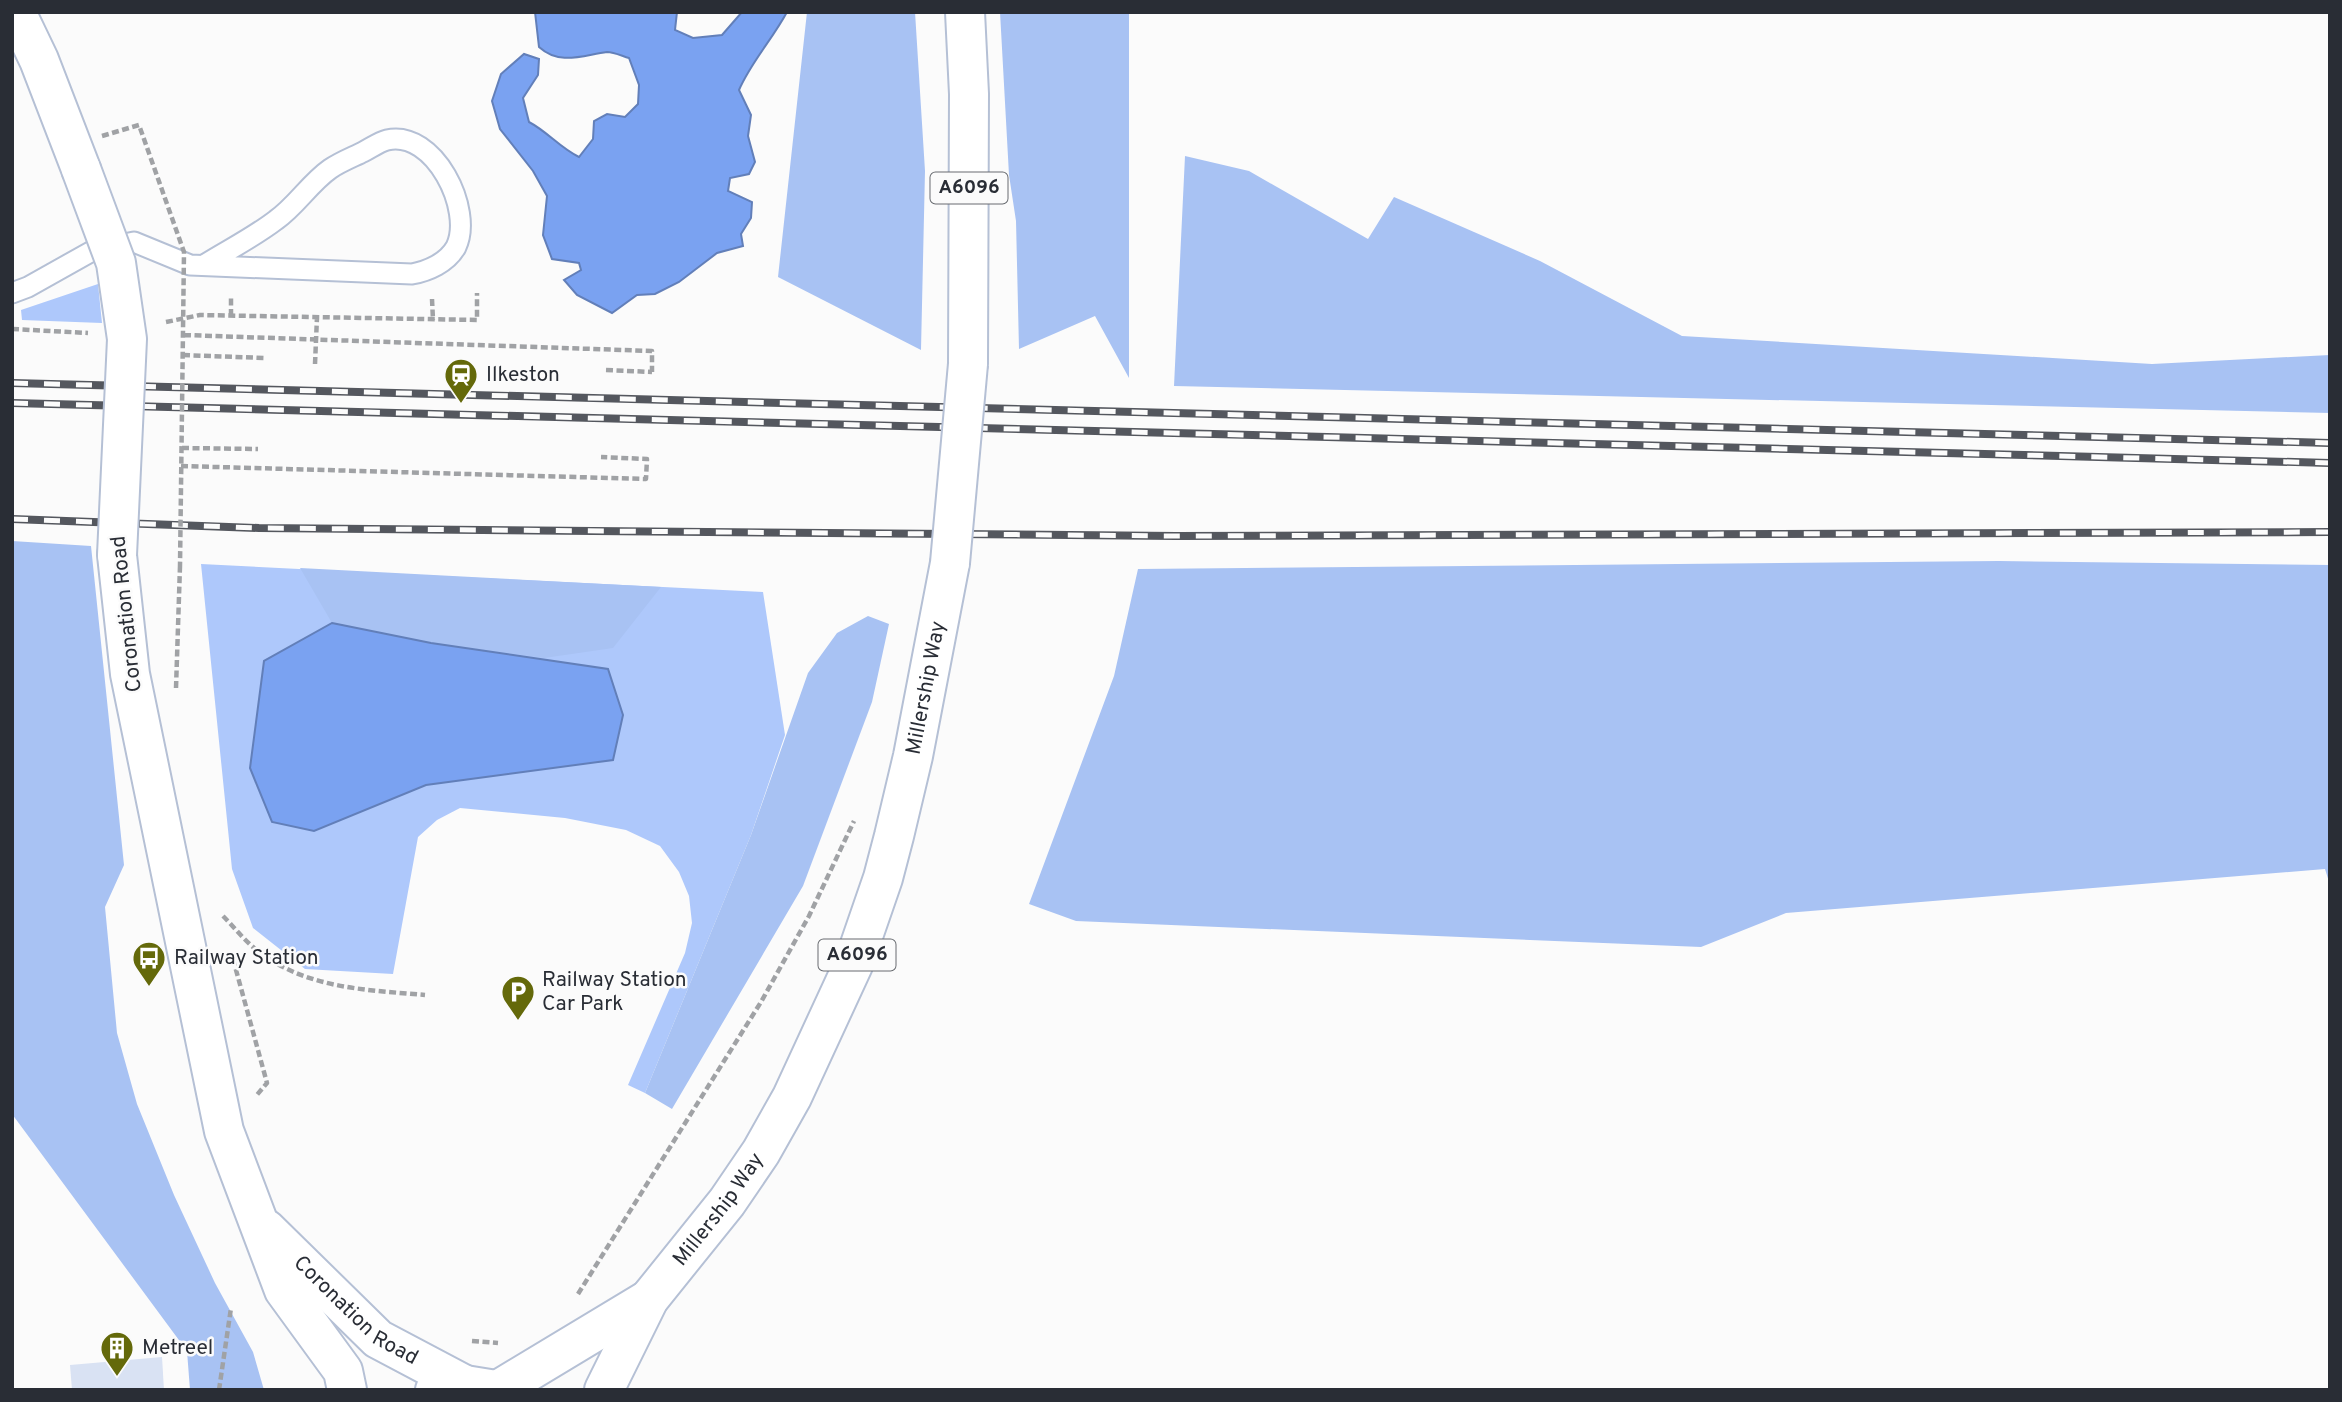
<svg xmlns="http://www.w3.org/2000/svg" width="2342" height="1402" viewBox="0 0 2342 1402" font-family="Overpass,sans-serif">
	<rect width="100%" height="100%" fill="#fbfbfb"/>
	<path fill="#aec8fb" d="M 98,284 L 102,323 L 22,320 L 21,310 Z
		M 201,564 L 763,592 L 785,735 L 751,835 L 645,1093 L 628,1085 L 685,953 L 692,923 L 689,896 L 679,872 L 660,846 L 626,830 L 565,818 L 460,808 L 437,820 L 418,837 L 393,974 L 305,969 L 253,928 L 232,869 Z"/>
	<path fill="#a8c2f3" d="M 807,12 L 915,12 L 925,171 L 921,350 L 778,277 Z
		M 1000,12 L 1129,12 L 1129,378 L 1095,316 L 1019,349 L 1016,221 L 1009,175 Z
		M 1185,156 L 1249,171 L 1368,239 L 1394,197 L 1540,261 L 1682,336 L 2152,364 L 2330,355 L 2330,413 L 1174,386 Z
		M 12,541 L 91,546 L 124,865 L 105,907 L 117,1033 L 137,1104 L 174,1195 L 215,1283 L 253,1352 L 264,1390 L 190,1390 L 187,1351 L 12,1114 Z
		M 1999,561 L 2330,565 L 2330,885 L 2325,869 L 1786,913 L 1701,947 L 1076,921 L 1029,904 L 1114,676 L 1138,569 Z
		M 300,568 L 661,587 L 613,648 L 544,658 L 431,643 L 332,623 Z
		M 868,616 L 889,624 L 872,702 L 803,886 L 672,1109 L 645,1093 L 751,835 L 808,673 L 837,633 Z"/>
	<path fill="#7aa2f1" stroke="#627fb9" stroke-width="2" d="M 535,12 L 677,12 L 675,30 L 693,38 L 722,35 L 742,12 L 787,12 C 772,40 751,62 739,90 L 751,115 L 748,136 L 755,162 L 749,174 L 730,178 L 728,191 L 752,202 L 751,218 L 741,234 L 743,246 L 717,253 L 679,282 L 655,294 L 637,295 L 612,313 L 577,295 L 564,280 L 581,270 L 579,263 L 552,259 L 543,235 L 547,196 L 533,171 L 500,129 L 492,101 L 501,74 L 524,54 L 539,59 L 538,75 L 523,98 L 529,122 C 548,132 560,148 579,157 L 593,139 L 594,121 L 607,114 L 625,117 L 638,104 L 639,85 L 629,58 C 622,56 614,52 607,52 C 583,55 560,66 539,47 Z
		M 332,623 L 431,643 L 608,669 L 623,715 L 613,760 L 426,785 L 314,831 L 272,822 L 250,768 L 264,661 Z"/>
	<path fill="#d9e2f3" d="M 162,1357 L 164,1390 L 72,1390 L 70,1365 Z"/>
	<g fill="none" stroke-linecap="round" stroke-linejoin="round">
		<defs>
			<path id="service" d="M 12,293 L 28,287 L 94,250 L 134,242 L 190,265 L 412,274 C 428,271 447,263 456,247 C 474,210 434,129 387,140 C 379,142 371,148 363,152 C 353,157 340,162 330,169 C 310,183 296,206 276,220 C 254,237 228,250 204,265"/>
			<g id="tertiary">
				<path d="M 16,12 L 39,60 L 81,169"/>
				<path d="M 117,555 L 130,674 L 224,1131 L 284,1290 L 343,1371 L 347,1390"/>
				<path id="s1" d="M 266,1229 L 378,1339 L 465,1385"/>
			</g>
			<g id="primary">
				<path d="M 965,12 L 969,94 L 968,364"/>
				<path d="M 435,1390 L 465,1385 L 496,1390"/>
				<path d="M 498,1390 L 649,1299"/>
				<path id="s2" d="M 604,1390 L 649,1299 L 727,1202 L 761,1152 L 792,1097 L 853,965 L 883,878 L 894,836 L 913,756 L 950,563"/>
			</g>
		</defs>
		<use href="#service" stroke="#b5c0d5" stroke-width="23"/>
		<use href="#tertiary" stroke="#b5c0d5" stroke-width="42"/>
		<use href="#primary" stroke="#b5c0d5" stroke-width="42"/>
		<path stroke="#a0a2a5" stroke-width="4.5" stroke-dasharray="7 3.5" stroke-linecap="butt" d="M 432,299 L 433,320
			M 231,316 L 231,296
			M 166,322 L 200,315 L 477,320 L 477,293
			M 12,329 L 88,333
			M 183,355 L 265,358
			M 315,364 L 317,317
			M 606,370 L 652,372
			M 182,448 L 258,449
			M 181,466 L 646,479 L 647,459 L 601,457
			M 176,688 L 180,566
			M 223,916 C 235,928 247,944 262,954 C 310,989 368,990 425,995
			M 233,959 L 267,1083 L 256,1096
			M 578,1294 L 761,1002 L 809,916 L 854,821
			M 472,1341 L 498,1343
			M 219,1390 L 231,1308"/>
		<use href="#service" stroke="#fff" stroke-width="19"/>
		<use href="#tertiary" stroke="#fff" stroke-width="38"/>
		<use href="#primary" stroke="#fff" stroke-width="38"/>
		<defs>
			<path id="rail" d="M 12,383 L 2330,443
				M 12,403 L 2330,463
				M 12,519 L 259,528 L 1176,536 L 2330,532"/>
		</defs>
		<use href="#rail" stroke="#54575e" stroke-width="8"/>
		<use href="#rail" stroke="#fbfbfb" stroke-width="5" stroke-dasharray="16" stroke-linecap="butt"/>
		<defs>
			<path id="tertiary-bridge" d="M 81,169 L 116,263 L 127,339 L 117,555"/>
			<path id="primary-bridge" d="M 950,563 L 968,364"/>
		</defs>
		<use href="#tertiary-bridge" stroke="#b5c0d5" stroke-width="42" stroke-linecap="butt"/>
		<use href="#primary-bridge" stroke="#b5c0d5" stroke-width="42" stroke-linecap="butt"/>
		<path stroke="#a0a2a5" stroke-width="4.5" stroke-dasharray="7 3.5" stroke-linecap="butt" d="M 102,136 L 139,125 L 184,252 L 180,566
			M 184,335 L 652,351 L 652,372"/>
		<use href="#tertiary-bridge" stroke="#fff" stroke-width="38"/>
		<use href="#primary-bridge" stroke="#fff" stroke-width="38"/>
	</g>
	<defs>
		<symbol id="station-pin" viewBox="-11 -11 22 30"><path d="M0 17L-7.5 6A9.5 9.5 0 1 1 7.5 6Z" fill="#64690a" stroke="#fbfbfb"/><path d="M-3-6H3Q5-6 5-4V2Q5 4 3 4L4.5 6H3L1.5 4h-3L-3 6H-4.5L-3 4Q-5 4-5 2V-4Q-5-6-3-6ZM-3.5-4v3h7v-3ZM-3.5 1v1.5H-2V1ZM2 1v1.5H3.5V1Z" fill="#fff"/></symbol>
		<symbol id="bus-pin" viewBox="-11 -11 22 30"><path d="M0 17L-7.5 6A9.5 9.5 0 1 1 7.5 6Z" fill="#64690a" stroke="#fbfbfb"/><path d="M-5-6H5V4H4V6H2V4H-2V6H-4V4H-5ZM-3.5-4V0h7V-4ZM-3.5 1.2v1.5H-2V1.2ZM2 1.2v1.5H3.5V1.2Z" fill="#fff"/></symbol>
		<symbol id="parking-pin" viewBox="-11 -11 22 30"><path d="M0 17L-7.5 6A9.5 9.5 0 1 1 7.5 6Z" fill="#64690a" stroke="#fbfbfb"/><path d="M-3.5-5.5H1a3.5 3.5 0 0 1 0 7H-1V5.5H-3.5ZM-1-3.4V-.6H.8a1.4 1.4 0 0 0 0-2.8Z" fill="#fff"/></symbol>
		<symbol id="building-pin" viewBox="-11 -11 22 30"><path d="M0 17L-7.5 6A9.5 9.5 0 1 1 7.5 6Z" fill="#64690a" stroke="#fbfbfb"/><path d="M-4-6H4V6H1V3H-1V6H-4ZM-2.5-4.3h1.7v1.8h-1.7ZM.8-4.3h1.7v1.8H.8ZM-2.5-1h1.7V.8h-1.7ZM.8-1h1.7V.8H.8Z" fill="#fff"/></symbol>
	</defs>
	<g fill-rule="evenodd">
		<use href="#station-pin" x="442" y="356" width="38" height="52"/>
		<use href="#bus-pin" x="130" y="939" width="38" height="52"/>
		<use href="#parking-pin" x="499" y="973" width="38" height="52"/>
		<use href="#building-pin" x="98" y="1329" width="38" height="52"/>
	</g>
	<g text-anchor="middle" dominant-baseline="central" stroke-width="5" stroke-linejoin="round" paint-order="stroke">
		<g fill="#fbfbfb" stroke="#686b70" stroke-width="2">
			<rect x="930.5" y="172.5" width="77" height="31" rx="5"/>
			<rect x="818.5" y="939.5" width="77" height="31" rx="5"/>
		</g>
		<g font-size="19" font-weight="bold" fill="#292d35">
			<text x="969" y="188">A6096</text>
			<text x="857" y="955">A6096</text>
		</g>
		<g font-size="21" fill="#292d35" stroke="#fbfbfb" text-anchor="start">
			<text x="486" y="375">Ilkeston</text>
			<text x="174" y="958">Railway Station</text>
			<text x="542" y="980">Railway Station<tspan x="542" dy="24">Car Park</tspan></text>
			<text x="142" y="1348">Metreel</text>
		</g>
		<g font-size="21" fill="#292d35" stroke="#fbfbfb">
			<text transform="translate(127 614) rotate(-96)">Coronation Road</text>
			<text stroke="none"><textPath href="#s2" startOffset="782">Millership Way</textPath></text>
			<text stroke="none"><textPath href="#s2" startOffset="215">Millership Way</textPath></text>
			<text stroke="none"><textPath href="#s1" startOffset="122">Coronation Road</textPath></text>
		</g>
	</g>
	<rect width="2342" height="1402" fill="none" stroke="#292d35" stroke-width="28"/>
</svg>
